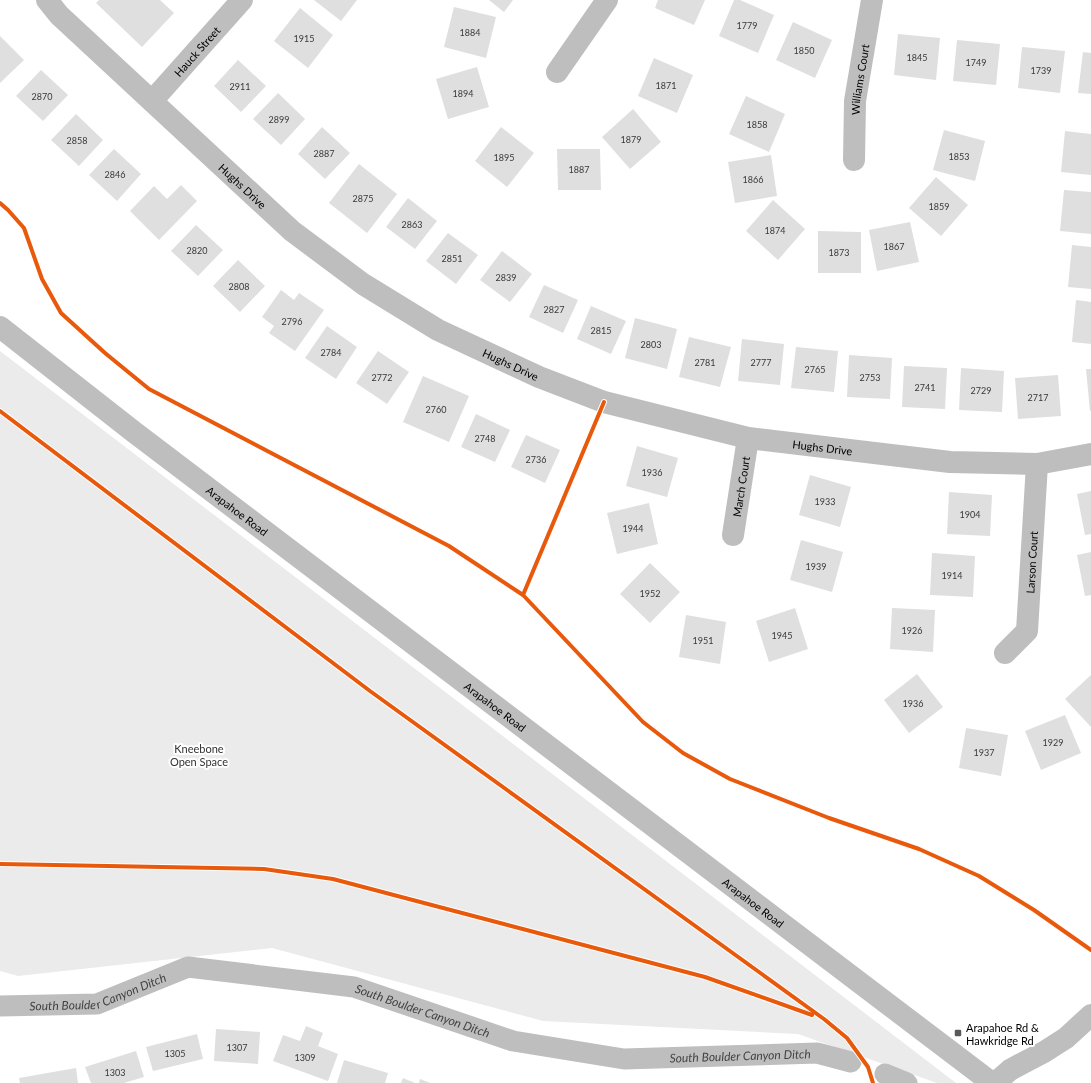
<svg xmlns="http://www.w3.org/2000/svg" width="1091" height="1083" viewBox="0 0 1091 1083" font-family="Lato,sans-serif">
	<rect width="100%" height="100%" fill="#fff"/>
	<path fill="#ebebeb" d="M 0,351 L 956,1083 L 937,1083 L 798,1034 L 543,1021 L 272,948 L 18,976 L 0,971 Z"/>
	<g fill="none" stroke-linecap="round" stroke-linejoin="round">
		<g stroke="#bebebe" stroke-width="21">
			<path id="s1" d="M 0,1006 L 97,1004 L 188,967 L 354,987 L 513,1041 L 624,1059 L 817,1053 L 851,1062"/>
			<path d="M 885,1074 L 907,1083"/>
		</g>
	</g>
	<path fill="#dfdfdf" d="M 99,0 L 160,0 L 174,13 L 142,47 L 96,3 Z
		M 314,0 L 357,0 L 341,21 Z
		M 489,0 L 513,0 L 504,12 Z
		M 658,0 L 705,0 L 694,25 L 655,8 Z
		M 734,0 L 740,0 L 774,15 L 758,53 L 719,36 Z
		M 454,7 L 496,17 L 486,58 L 444,47 Z
		M 300,8 L 333,35 L 308,68 L 274,41 Z
		M 793,22 L 832,40 L 815,78 L 776,60 Z
		M 898,34 L 940,38 L 936,80 L 894,75 Z
		M 0,36 L 24,60 L 0,83 Z
		M 957,40 L 1000,44 L 996,85 L 953,81 Z
		M 1022,47 L 1065,51 L 1060,93 L 1018,88 Z
		M 1083,52 L 1091,53 L 1091,94 L 1078,93 Z
		M 654,58 L 693,75 L 677,113 L 638,96 Z
		M 238,60 L 266,86 L 241,112 L 214,86 Z
		M 477,67 L 489,107 L 448,119 L 436,79 Z
		M 41,70 L 68,95 L 43,121 L 16,96 Z
		M 278,93 L 305,119 L 281,145 L 253,119 Z
		M 746,96 L 785,114 L 769,152 L 729,134 Z
		M 633,109 L 661,142 L 630,169 L 602,137 Z
		M 76,114 L 103,140 L 79,166 L 51,140 Z
		M 322,127 L 350,153 L 325,179 L 298,154 Z
		M 501,127 L 534,153 L 507,187 L 475,161 Z
		M 944,130 L 985,141 L 975,181 L 933,170 Z
		M 1065,131 L 1091,134 L 1091,175 L 1061,172 Z
		M 114,149 L 141,174 L 117,201 L 89,175 Z
		M 557,149 L 600,149 L 601,190 L 558,190 Z
		M 771,155 L 777,196 L 735,203 L 728,162 Z
		M 359,164 L 397,194 L 367,233 L 329,203 Z
		M 936,177 L 968,205 L 941,236 L 909,208 Z
		M 181,185 L 197,201 L 159,240 L 130,211 L 154,186 L 167,199 Z
		M 1064,190 L 1091,192 L 1091,234 L 1060,231 Z
		M 408,198 L 437,221 L 415,249 L 386,227 Z
		M 773,200 L 805,229 L 778,260 L 746,231 Z
		M 910,222 L 919,262 L 877,271 L 869,230 Z
		M 196,225 L 223,250 L 198,276 L 171,251 Z
		M 818,231 L 861,232 L 861,273 L 818,273 Z
		M 448,233 L 478,255 L 456,284 L 426,261 Z
		M 1072,245 L 1091,247 L 1091,289 L 1068,287 Z
		M 502,251 L 532,274 L 510,302 L 480,280 Z
		M 238,260 L 265,286 L 240,312 L 213,286 Z
		M 544,285 L 578,300 L 563,333 L 529,317 Z
		M 281,290 L 294,300 L 299,293 L 324,310 L 295,351 L 269,333 L 274,326 L 262,317 Z
		M 1076,300 L 1091,302 L 1091,344 L 1072,342 Z
		M 591,306 L 626,321 L 611,354 L 577,339 Z
		M 635,318 L 677,329 L 667,369 L 625,358 Z
		M 327,326 L 357,347 L 336,379 L 305,358 Z
		M 689,337 L 731,347 L 720,387 L 679,377 Z
		M 742,339 L 784,344 L 780,385 L 738,381 Z
		M 796,347 L 838,351 L 834,392 L 791,388 Z
		M 378,351 L 409,372 L 387,404 L 356,383 Z
		M 849,355 L 892,358 L 890,399 L 847,397 Z
		M 904,366 L 947,368 L 945,409 L 902,407 Z
		M 961,368 L 1004,371 L 1002,412 L 959,410 Z
		M 1086,369 L 1091,369 L 1091,411 L 1090,411 Z
		M 1058,375 L 1061,416 L 1018,419 L 1015,378 Z
		M 423,376 L 469,396 L 449,442 L 403,422 Z
		M 476,414 L 510,430 L 495,462 L 461,447 Z
		M 526,435 L 560,450 L 545,483 L 511,467 Z
		M 637,446 L 678,458 L 667,497 L 626,486 Z
		M 810,475 L 851,487 L 840,527 L 799,515 Z
		M 1091,491 L 1091,534 L 1085,535 L 1077,494 Z
		M 949,492 L 992,495 L 990,536 L 947,534 Z
		M 649,503 L 658,544 L 617,554 L 607,513 Z
		M 801,540 L 843,552 L 832,592 L 790,580 Z
		M 1091,552 L 1091,595 L 1085,596 L 1077,555 Z
		M 932,553 L 975,556 L 973,597 L 930,595 Z
		M 650,563 L 680,592 L 650,623 L 620,594 Z
		M 795,608 L 808,649 L 769,662 L 756,621 Z
		M 892,608 L 935,610 L 933,652 L 890,649 Z
		M 686,615 L 726,622 L 720,664 L 679,657 Z
		M 917,674 L 943,707 L 909,733 L 884,700 Z
		M 1091,675 L 1091,727 L 1065,699 Z
		M 1065,715 L 1081,753 L 1041,770 L 1025,731 Z
		M 966,728 L 1008,735 L 1001,776 L 959,768 Z
		M 306,1026 L 323,1033 L 318,1046 L 338,1054 L 328,1081 L 273,1061 L 283,1035 L 300,1041 Z
		M 216,1029 L 260,1032 L 258,1064 L 214,1061 Z
		M 197,1034 L 203,1059 L 153,1071 L 146,1047 Z
		M 136,1051 L 144,1077 L 124,1083 L 91,1083 L 85,1067 Z
		M 344,1060 L 388,1073 L 385,1083 L 337,1083 Z
		M 76,1068 L 78,1083 L 20,1083 L 19,1078 Z
		M 403,1078 L 415,1083 L 401,1083 Z
		M 420,1079 L 430,1083 L 419,1083 Z"/>
	<g fill="none" stroke-linecap="round" stroke-linejoin="round">
		<g stroke="#bebebe" stroke-width="22">
			<path id="s2" d="M 47,0 L 59,15 L 292,231 L 363,284 L 438,330 L 539,377 L 604,402 L 748,438 L 950,462 L 1037,464 L 1091,454"/>
			<path d="M 557,72 L 607,0"/>
			<path id="s3" d="M 152,101 L 242,0"/>
			<path id="s4" d="M 854,160 L 855,101 L 872,0"/>
			<path id="s5" d="M 733,535 L 748,438"/>
			<path id="s6" d="M 1005,653 L 1027,631 L 1037,464"/>
			<path d="M 995,1083 L 1010,1070 L 1021,1064 L 1044,1052 L 1066,1038 L 1091,1015"/>
		</g>
		<path stroke="#bebebe" stroke-width="22" id="s7" d="M 0,327 L 134,432 L 992,1083"/>
		<defs>
			<path id="cycleway" d="M 0,203 L 8,210 L 24,228 L 42,279 L 61,313 L 105,353 L 149,389 L 449,546 L 523,595 L 643,722 L 683,753 L 730,779 L 829,818 L 919,849 L 979,876 L 1034,910 L 1091,950
				M 0,411 L 370,691 L 824,1019 L 847,1038 L 868,1067 L 873,1083
				M 523,595 L 604,402
				M 0,864 L 264,869 L 333,879 L 705,977 L 812,1015"/>
		</defs>
		<use href="#cycleway" stroke="#fff" stroke-width="6"/>
		<use href="#cycleway" stroke="#e8590c" stroke-width="4"/>
	</g>
	<rect fill="#595959" stroke="#fff" stroke-width="1.5" x="954" y="1029" width="8" height="8" rx="2"/>
	<g text-anchor="middle" dominant-baseline="central" stroke-width="4" stroke-linejoin="round" paint-order="stroke">
		<g font-size="9" fill="#383838">
			<text x="747" y="25">1779</text>
			<text x="470" y="32">1884</text>
			<text x="304" y="38">1915</text>
			<text x="804" y="50">1850</text>
			<text x="917" y="57">1845</text>
			<text x="976" y="62">1749</text>
			<text x="1041" y="70">1739</text>
			<text x="666" y="85">1871</text>
			<text x="240" y="86">2911</text>
			<text x="463" y="93">1894</text>
			<text x="42" y="96">2870</text>
			<text x="279" y="119">2899</text>
			<text x="757" y="124">1858</text>
			<text x="631" y="139">1879</text>
			<text x="77" y="140">2858</text>
			<text x="324" y="153">2887</text>
			<text x="959" y="156">1853</text>
			<text x="504" y="157">1895</text>
			<text x="579" y="169">1887</text>
			<text x="115" y="174">2846</text>
			<text x="753" y="179">1866</text>
			<text x="363" y="198">2875</text>
			<text x="939" y="206">1859</text>
			<text x="412" y="224">2863</text>
			<text x="775" y="230">1874</text>
			<text x="894" y="246">1867</text>
			<text x="197" y="250">2820</text>
			<text x="839" y="252">1873</text>
			<text x="452" y="258">2851</text>
			<text x="506" y="277">2839</text>
			<text x="239" y="286">2808</text>
			<text x="554" y="309">2827</text>
			<text x="292" y="321">2796</text>
			<text x="601" y="330">2815</text>
			<text x="651" y="344">2803</text>
			<text x="331" y="352">2784</text>
			<text x="705" y="362">2781</text>
			<text x="761" y="362">2777</text>
			<text x="815" y="369">2765</text>
			<text x="382" y="377">2772</text>
			<text x="870" y="377">2753</text>
			<text x="925" y="387">2741</text>
			<text x="981" y="390">2729</text>
			<text x="1038" y="397">2717</text>
			<text x="436" y="409">2760</text>
			<text x="485" y="438">2748</text>
			<text x="536" y="459">2736</text>
			<text x="652" y="472">1936</text>
			<text x="825" y="501">1933</text>
			<text x="970" y="514">1904</text>
			<text x="633" y="528">1944</text>
			<text x="816" y="566">1939</text>
			<text x="952" y="575">1914</text>
			<text x="650" y="593">1952</text>
			<text x="912" y="630">1926</text>
			<text x="782" y="635">1945</text>
			<text x="703" y="640">1951</text>
			<text x="913" y="703">1936</text>
			<text x="1053" y="742">1929</text>
			<text x="984" y="752">1937</text>
			<text x="237" y="1047">1307</text>
			<text x="175" y="1053">1305</text>
			<text x="305" y="1057">1309</text>
			<text x="115" y="1072">1303</text>
		</g>
		<g font-size="11" fill="#000" stroke="#fff">
			<text stroke="none"><textPath href="#s3" startOffset="67">Hauck Street</textPath></text>
			<text stroke="none"><textPath href="#s4" startOffset="81">Williams Court</textPath></text>
			<text stroke="none"><textPath href="#s2" startOffset="270">Hughs Drive</textPath></text>
			<text stroke="none"><textPath href="#s2" startOffset="594">Hughs Drive</textPath></text>
			<text stroke="none"><textPath href="#s2" startOffset="918">Hughs Drive</textPath></text>
			<text stroke="none"><textPath href="#s5" startOffset="49">March Court</textPath></text>
			<text stroke="none"><textPath href="#s7" startOffset="300">Arapahoe Road</textPath></text>
			<text stroke="none"><textPath href="#s6" startOffset="100">Larson Court</textPath></text>
			<text stroke="none"><textPath href="#s7" startOffset="624">Arapahoe Road</textPath></text>
			<text stroke="none"><textPath href="#s7" startOffset="948">Arapahoe Road</textPath></text>
		</g>
		<g font-size="11" fill="#323232" stroke="#fff">
			<text x="199" y="748">Kneebone<tspan x="199" dy="13">Open Space</tspan></text>
		</g>
		<g font-size="11" fill="#000" stroke="#fff" text-anchor="start">
			<text x="966" y="1027">Arapahoe Rd &amp;<tspan x="966" dy="13">Hawkridge Rd</tspan></text>
		</g>
		<g font-size="12" font-style="italic" fill="#434343" stroke="#fff">
			<text stroke="none"><textPath href="#s1" startOffset="100">South Boulder Canyon Ditch</textPath></text>
			<text stroke="none"><textPath href="#s1" startOffset="435">South Boulder Canyon Ditch</textPath></text>
			<text stroke="none"><textPath href="#s1" startOffset="759">South Boulder Canyon Ditch</textPath></text>
		</g>
	</g>
</svg>
